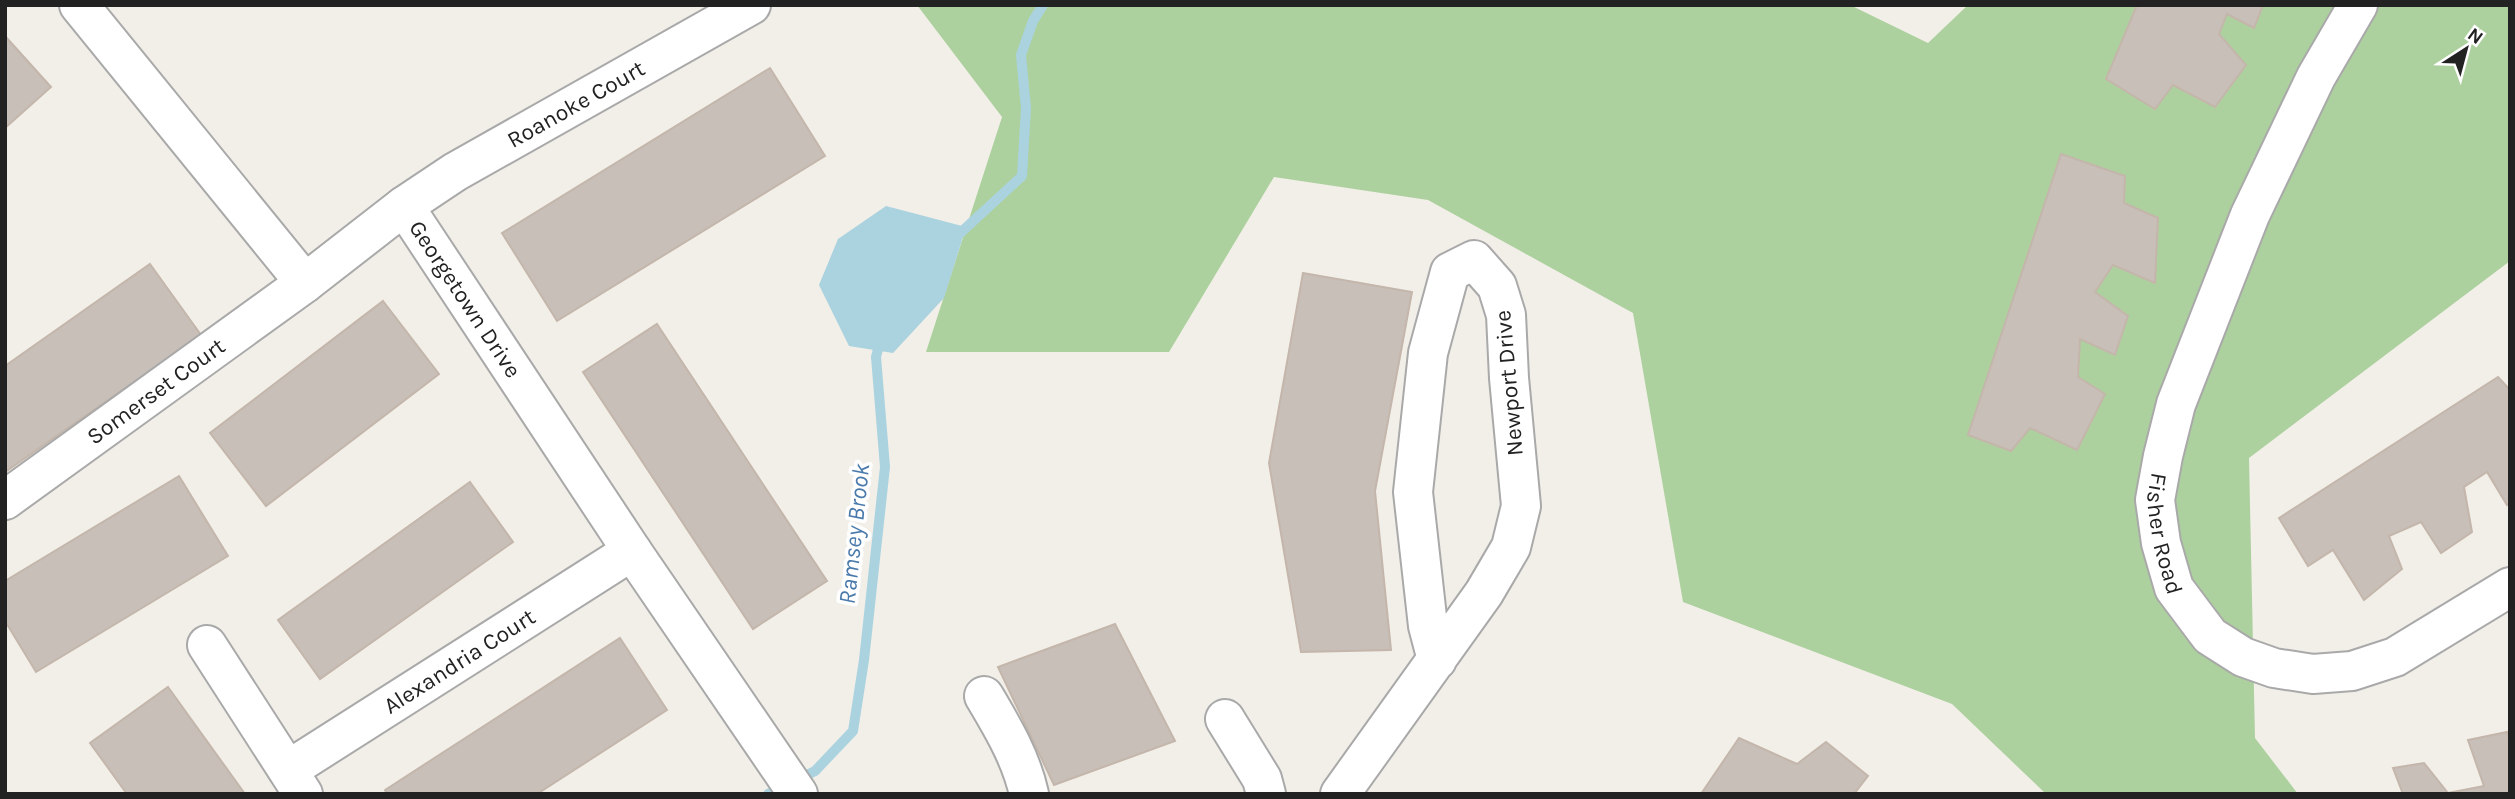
<svg xmlns="http://www.w3.org/2000/svg" width="2515" height="799" viewBox="0 0 2515 799" font-family="Karla,sans-serif">
	<rect width="100%" height="100%" fill="#f2efe9"/>
	<path fill="#add19e" d="M 917,5 L 1850,5 L 1928,43 L 1968,5 L 2510,5 L 2510,261 L 2249,458 L 2255,738 L 2298,794 L 2046,794 L 1952,704 L 1683,602 L 1633,313 L 1428,200 L 1274,177 L 1169,352 L 926,352 L 1002,117 Z"/>
	<path fill="#aad3df" d="M 886,206 L 966,227 L 944,298 L 893,353 L 849,346 L 819,285 L 838,239 Z"/>
	<g fill="none" stroke-linecap="round" stroke-linejoin="round">
		<path stroke="#aad3df" stroke-width="10" d="M 957,236 L 1022,176 L 1026,108 L 1021,55 L 1033,21 L 1043,5
			M 768,794 L 815,771 L 853,731 L 864,660 L 885,467 L 876,357 L 881,337"/>
	</g>
	<path fill="#c7bfb8" stroke="#c4b6ab" stroke-width="2" d="M 2137,5 L 2263,5 L 2254,28 L 2227,14 L 2219,34 L 2246,65 L 2215,107 L 2173,85 L 2155,109 L 2106,79 Z
		M 5,36 L 51,87 L 5,128 Z
		M 770,68 L 825,156 L 557,321 L 502,233 Z
		M 2061,154 L 2125,176 L 2124,203 L 2158,218 L 2155,283 L 2113,265 L 2095,292 L 2128,316 L 2115,355 L 2080,339 L 2078,377 L 2105,394 L 2077,450 L 2030,428 L 2011,451 L 1968,435 Z
		M 150,264 L 201,335 L 5,472 L 5,366 Z
		M 1303,273 L 1412,292 L 1375,491 L 1391,650 L 1301,652 L 1269,463 Z
		M 383,301 L 439,374 L 266,506 L 210,433 Z
		M 657,324 L 827,581 L 753,629 L 583,372 Z
		M 2498,377 L 2510,390 L 2510,503 L 2507,505 L 2487,472 L 2464,487 L 2472,532 L 2441,553 L 2421,522 L 2389,536 L 2402,569 L 2364,600 L 2333,550 L 2308,566 L 2279,518 Z
		M 179,476 L 228,556 L 36,672 L 5,621 L 5,581 Z
		M 470,482 L 513,542 L 320,679 L 278,620 Z
		M 1115,624 L 1175,741 L 1054,785 L 998,667 Z
		M 620,638 L 667,710 L 537,794 L 387,794 L 385,790 Z
		M 168,687 L 245,794 L 127,794 L 90,743 Z
		M 2507,732 L 2510,740 L 2510,794 L 2403,794 L 2393,768 L 2424,763 L 2448,793 L 2484,786 L 2468,740 Z
		M 1739,738 L 1797,764 L 1826,742 L 1868,776 L 1854,794 L 1701,794 Z"/>
	<g fill="none" stroke-linecap="round" stroke-linejoin="round">
		<defs>
			<g id="minor">
				<path d="M 79,5 L 305,283"/>
				<path id="s1" d="M 2358,5 L 2316,77 L 2250,215 L 2176,404 L 2163,456 L 2155,500 L 2161,543 L 2174,588 L 2210,636 L 2243,657 L 2274,668 L 2313,674 L 2352,671 L 2395,657 L 2510,587"/>
				<path id="s2" d="M 404,206 L 455,172 L 751,5"/>
				<path id="s3" d="M 5,500 L 305,283 L 404,206 L 632,551 L 798,794"/>
				<path d="M 207,645 L 303,794"/>
				<path d="M 984,696 C 1003,728 1021,758 1029,794"/>
				<path d="M 1225,719 L 1262,779 L 1266,794"/>
				<path id="s4" d="M 288,770 L 632,551"/>
				<path d="M 1340,794 L 1484,593 L 1511,547 L 1521,506 L 1509,378 L 1506,315 L 1497,286 L 1474,260 L 1450,272 L 1428,353 L 1413,492 L 1428,626 L 1437,660"/>
			</g>
		</defs>
		<use href="#minor" stroke="#a9a9a9" stroke-width="42"/>
		<use href="#minor" stroke="#fff" stroke-width="38"/>
	</g>
	<g text-anchor="middle" dominant-baseline="central" stroke-width="7" stroke-linejoin="round" paint-order="stroke">
		<g font-size="23" fill="#222" stroke="#fff">
			<text stroke="none"><textPath href="#s2" startOffset="200">Roanoke Court</textPath></text>
			<text stroke="none"><textPath href="#s3" startOffset="607">Georgetown Drive</textPath></text>
			<text transform="translate(1509 383) rotate(-95)">Newport Drive</text>
			<text stroke="none"><textPath href="#s3" startOffset="186">Somerset Court</textPath></text>
			<text stroke="none"><textPath href="#s1" startOffset="572">Fisher Road</textPath></text>
			<text stroke="none"><textPath href="#s4" startOffset="203">Alexandria Court</textPath></text>
		</g>
		<g font-size="24" font-style="italic" fill="#4a7aab" stroke="#fff">
			<text transform="translate(854 534) rotate(-84)">Ramsey Brook</text>
		</g>
	</g>
	<rect width="2515" height="799" fill="none" stroke="#222222" stroke-width="14"/>
	<g transform="translate(2466 49) rotate(36)" stroke="#ffffff" stroke-width="5" paint-order="stroke">
	<path d="M0-5L12 26L0 18L-12 26Z" fill="#222222"/>
	<text y="-10" font-size="19" font-weight="bold" text-anchor="middle" fill="#222222">N</text>
	</g>
</svg>
